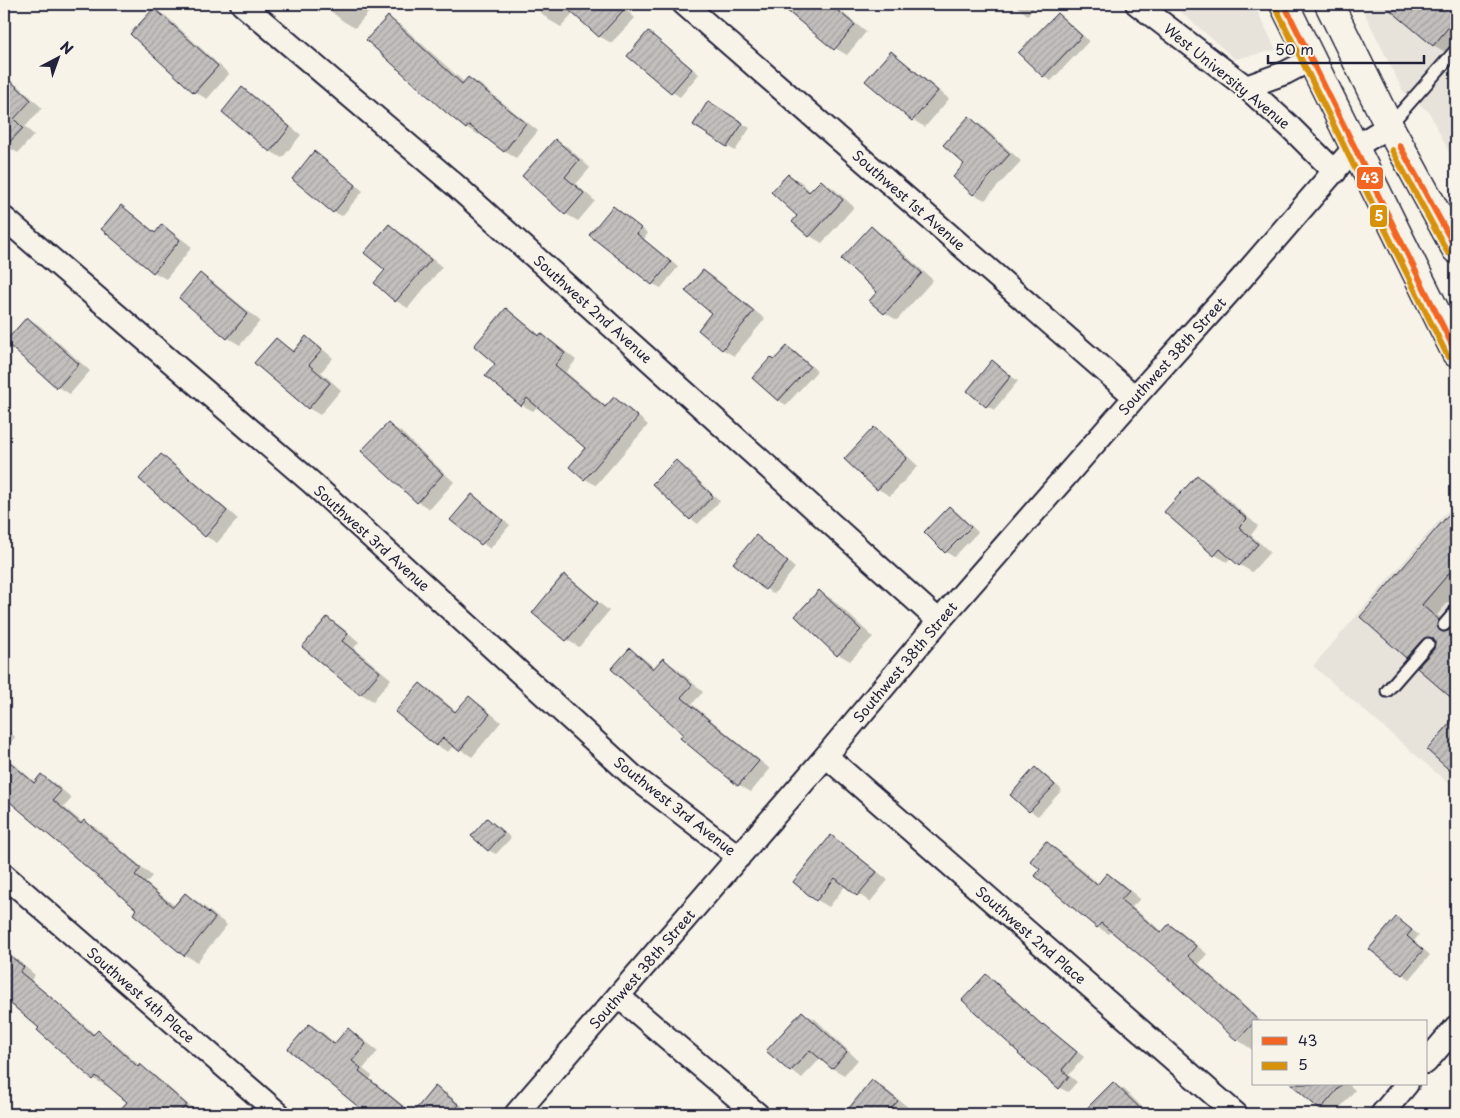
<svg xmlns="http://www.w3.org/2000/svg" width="1460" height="1118" viewBox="0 0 1460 1118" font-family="'Playpen Sans',sans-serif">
	<defs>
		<pattern id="building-hatch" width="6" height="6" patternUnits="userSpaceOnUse" patternTransform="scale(1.25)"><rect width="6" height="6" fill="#c2bfbd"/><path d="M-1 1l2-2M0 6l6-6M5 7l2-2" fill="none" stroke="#a6a4a3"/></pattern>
	</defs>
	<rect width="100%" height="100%" fill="#f7f3e8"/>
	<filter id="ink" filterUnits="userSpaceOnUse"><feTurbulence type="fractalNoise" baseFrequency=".02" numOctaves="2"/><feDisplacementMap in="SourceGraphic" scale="10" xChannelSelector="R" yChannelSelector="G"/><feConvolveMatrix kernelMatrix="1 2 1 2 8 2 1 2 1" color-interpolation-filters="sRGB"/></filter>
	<g filter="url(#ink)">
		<path fill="#e7e3db" d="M 1172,4 L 1254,4 L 1276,50 L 1235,59 Z
			M 1360,4 L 1456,4 L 1456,166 L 1429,112 L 1403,91 Z
			M 1456,501 L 1456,790 L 1313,666 Z"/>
		<path fill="#0003" d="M 322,4 L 376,4 L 355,28 L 343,21 Z
			M 534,4 L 620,4 L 635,18 L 611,43 L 599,36 L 574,13 L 561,27 L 549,20 L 533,5 Z
			M 795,4 L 832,4 L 866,32 L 847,55 L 835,48 L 789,10 Z
			M 1013,4 L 1037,4 L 1028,15 Z
			M 1395,4 L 1456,4 L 1456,46 L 1449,54 L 1433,45 L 1391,9 Z
			M 154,10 L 166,16 L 229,74 L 207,99 L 195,92 Z
			M 1057,14 L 1065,19 L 1089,41 L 1051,81 L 1043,76 Z
			M 388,18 L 401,25 L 465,83 L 469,78 L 481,85 L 538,131 L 516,158 L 504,151 L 481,132 L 479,135 L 467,128 Z
			M 649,33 L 656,38 L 699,74 L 680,97 L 672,92 L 629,56 Z
			M 891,53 L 903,60 L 949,99 L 925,127 L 913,120 L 867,81 Z
			M 8,80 L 20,87 L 42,108 L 25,127 L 34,135 L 18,153 L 4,144 L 4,85 Z
			M 242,89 L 254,96 L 301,135 L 282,158 L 270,151 Z
			M 716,107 L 750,128 L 735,151 L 694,125 Z
			M 969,118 L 981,125 L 1021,161 L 985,200 L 973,194 L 966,164 Z
			M 556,141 L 568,147 L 590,168 L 576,184 L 595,201 L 578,221 L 566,214 Z
			M 315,153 L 322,157 L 363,191 L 342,216 L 334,212 Z
			M 789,175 L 801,182 L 811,192 L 821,181 L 833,188 L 854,207 L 822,243 L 810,236 L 794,222 L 799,216 Z
			M 121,207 L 133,214 L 156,233 L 162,226 L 174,233 L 192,247 L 166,279 L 154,272 Z
			M 613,207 L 648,233 L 644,239 L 678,267 L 661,288 L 653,284 Z
			M 389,226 L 401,233 L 442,267 L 408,308 L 396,301 L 387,270 Z
			M 871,228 L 883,235 L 933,280 L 897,320 L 885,313 L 879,292 Z
			M 703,271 L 715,278 L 765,319 L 734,356 L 722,349 Z
			M 200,275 L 212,281 L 260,321 L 240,345 L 228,338 Z
			M 506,310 L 518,317 L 541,336 L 552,341 L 576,360 L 566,372 L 607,407 L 614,398 L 625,405 L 648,425 L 596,485 L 585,479 L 571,467 L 587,448 L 538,406 L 533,411 L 522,405 L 497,364 Z
			M 27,318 L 39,325 L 90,371 L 70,394 L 58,387 Z
			M 306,338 L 318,345 L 333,358 L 321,372 L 341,390 L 320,415 L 308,408 L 276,339 L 295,352 Z
			M 788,347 L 796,352 L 817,371 L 786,405 L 778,400 L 775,361 Z
			M 992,362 L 1018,381 L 994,410 L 987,406 Z
			M 388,424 L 400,431 L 454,482 L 430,509 L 418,502 Z
			M 874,429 L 886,436 L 918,466 L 890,496 L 878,489 Z
			M 161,456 L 173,463 L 238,519 L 217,543 L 205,536 Z
			M 676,461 L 684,466 L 720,501 L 698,524 L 691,519 L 654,484 Z
			M 1197,476 L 1209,483 L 1258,526 L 1251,535 L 1270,552 L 1252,572 L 1240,565 L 1231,557 L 1227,562 L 1215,555 L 1165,512 Z
			M 472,495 L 510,525 L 490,549 L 452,519 Z
			M 950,508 L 957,512 L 978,532 L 954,557 L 946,552 Z
			M 1456,508 L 1456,593 L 1437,615 L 1454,630 L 1453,633 L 1456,635 L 1456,700 L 1419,667 L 1421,665 L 1407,657 L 1361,617 Z
			M 764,541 L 795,568 L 774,594 L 766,589 L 735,563 Z
			M 564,576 L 576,583 L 609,611 L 579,647 L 567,640 L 534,613 Z
			M 820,592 L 832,599 L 873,637 L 850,661 L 838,654 Z
			M 327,618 L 339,625 L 359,642 L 354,648 L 391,679 L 373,701 L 361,694 L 304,646 Z
			M 630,650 L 642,657 L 655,668 L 663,660 L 675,667 L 703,692 L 692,704 L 770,769 L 751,792 L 739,785 Z
			M 420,684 L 432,691 L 457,712 L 469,698 L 481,705 L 501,722 L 472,757 L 454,745 L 448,752 L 436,745 Z
			M 1456,718 L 1456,774 L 1428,750 Z
			M 4,727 L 15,737 L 4,750 Z
			M 4,755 L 36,783 L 42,776 L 54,783 L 72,798 L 64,807 L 83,823 L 84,821 L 96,828 L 152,876 L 146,883 L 175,906 L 185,894 L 197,901 L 227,925 L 197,962 L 185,955 L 138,909 L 4,794 Z
			M 1036,769 L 1043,773 L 1062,790 L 1038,816 L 1030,811 L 1012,795 Z
			M 487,819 L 495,824 L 511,838 L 496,854 L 488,850 Z
			M 831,837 L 843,844 L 888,880 L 870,902 L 846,885 L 829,907 L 817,900 Z
			M 1046,843 L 1058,850 L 1099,884 L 1107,874 L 1119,881 L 1140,899 L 1132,907 L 1163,932 L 1169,925 L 1181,932 L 1207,954 L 1199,964 L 1262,1022 L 1254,1022 L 1254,1051 L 1238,1040 L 1171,980 L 1112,931 L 1109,934 L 1097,927 L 1042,869 Z
			M 1396,918 L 1419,935 L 1414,941 L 1430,955 L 1410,979 L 1402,974 Z
			M 4,949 L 35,975 L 31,980 L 95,1034 L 98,1032 L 110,1039 L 140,1066 L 152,1073 L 198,1113 L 196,1114 L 128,1114 L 122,1109 L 128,1102 L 107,1084 L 106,1086 L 94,1079 L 41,1028 L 4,997 Z
			M 987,976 L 994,980 L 1043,1025 L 1051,1030 L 1084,1057 L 1069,1075 L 1077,1082 L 1068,1092 L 1060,1088 L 1021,1053 Z
			M 802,1013 L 815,1019 L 858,1060 L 844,1075 L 832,1068 L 821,1058 L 802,1078 L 790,1071 Z
			M 310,1025 L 322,1032 L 336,1044 L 348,1030 L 360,1037 L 378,1051 L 363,1069 L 372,1076 L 370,1079 L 414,1114 L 363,1114 L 361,1113 L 363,1110 Z
			M 872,1081 L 884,1088 L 909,1108 L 904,1114 L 845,1114 Z
			M 1113,1084 L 1125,1090 L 1149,1114 L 1083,1114 Z
			M 1292,1084 L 1348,1084 L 1355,1090 L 1335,1114 L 1330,1114 L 1321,1109 Z
			M 436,1087 L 448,1094 L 470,1113 L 469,1114 L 414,1114 Z"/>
		<path fill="url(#building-hatch)" stroke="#22223b" d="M 562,4 L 629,4 L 599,37 Z
			M 779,4 L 830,4 L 855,25 L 834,50 Z
			M 1383,4 L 1456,4 L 1456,18 L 1433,46 Z
			M 154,8 L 218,66 L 194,93 L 130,34 Z
			M 1057,13 L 1082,36 L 1043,77 L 1018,53 Z
			M 388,16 L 462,84 L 468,77 L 526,123 L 504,152 L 469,125 L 466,129 L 442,109 L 366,40 Z
			M 648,31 L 692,69 L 671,93 L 627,56 Z
			M 891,51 L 938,91 L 912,121 L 865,81 Z
			M 4,75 L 31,100 L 14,119 L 23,128 L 4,148 Z
			M 242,87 L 290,127 L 270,152 L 222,112 Z
			M 708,101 L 743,123 L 727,147 L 693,125 Z
			M 969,116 L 1010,154 L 973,195 L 953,177 L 964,164 L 943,145 Z
			M 555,139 L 579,160 L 565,177 L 584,193 L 565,215 L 522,176 Z
			M 314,151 L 356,185 L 333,213 L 292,179 Z
			M 788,174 L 809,192 L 821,180 L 843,200 L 809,237 L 792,222 L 797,216 L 771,192 Z
			M 121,205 L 155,233 L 162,224 L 180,240 L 153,273 L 101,229 Z
			M 613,206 L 641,228 L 637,234 L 671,262 L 652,285 L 589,235 Z
			M 389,224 L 431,260 L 395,302 L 374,283 L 385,270 L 364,253 Z
			M 871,226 L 922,273 L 884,314 L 869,301 L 877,292 L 841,259 Z
			M 703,270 L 754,311 L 722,350 L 698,330 L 711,313 L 685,291 Z
			M 200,273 L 248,313 L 227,339 L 179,298 Z
			M 506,308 L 539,336 L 541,333 L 565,353 L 555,365 L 605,407 L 614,397 L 638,417 L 584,480 L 569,467 L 585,448 L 527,398 L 521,406 L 485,376 L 495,364 L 474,346 Z
			M 27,317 L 79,364 L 57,388 L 5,342 Z
			M 306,336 L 322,350 L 309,365 L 330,383 L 308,409 L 254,363 L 276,338 L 293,352 Z
			M 787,346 L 810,366 L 778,401 L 752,378 L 771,357 L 774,360 Z
			M 992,360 L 1011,376 L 986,407 L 967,391 Z
			M 388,423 L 443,474 L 417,503 L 361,451 Z
			M 874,427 L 907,458 L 877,490 L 844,459 Z
			M 161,454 L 227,511 L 205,537 L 139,479 Z
			M 676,460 L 713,496 L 690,520 L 652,484 Z
			M 1197,475 L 1247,519 L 1239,527 L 1258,544 L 1239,566 L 1220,549 L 1214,556 L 1164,512 Z
			M 472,494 L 503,520 L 481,545 L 450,520 Z
			M 949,506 L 971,527 L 945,553 L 924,532 Z
			M 1456,506 L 1456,565 L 1422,605 L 1439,620 L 1437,624 L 1439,630 L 1443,632 L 1450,630 L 1456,635 L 1456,702 L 1417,668 L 1434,649 L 1435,642 L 1433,638 L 1429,637 L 1423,639 L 1406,658 L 1360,617 Z
			M 756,535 L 788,562 L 765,590 L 733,563 Z
			M 564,574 L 598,603 L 566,641 L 532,613 Z
			M 819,590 L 861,630 L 837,656 L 795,616 Z
			M 327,617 L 348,634 L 342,641 L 380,672 L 360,695 L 302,647 Z
			M 630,648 L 653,669 L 663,658 L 692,685 L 681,697 L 759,761 L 738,786 L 680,738 L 683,734 L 611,669 Z
			M 420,683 L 455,712 L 469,696 L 490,714 L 459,751 L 443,738 L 436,746 L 395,712 Z
			M 1456,716 L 1456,776 L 1427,750 Z
			M 4,757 L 34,783 L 41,774 L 61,791 L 53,800 L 81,824 L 84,820 L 141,868 L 135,875 L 173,907 L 185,893 L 215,918 L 184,956 L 133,914 L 136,909 L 4,797 Z
			M 1035,767 L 1055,785 L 1029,812 L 1010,795 Z
			M 487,818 L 504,833 L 488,851 L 471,836 Z
			M 831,835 L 877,872 L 857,896 L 835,878 L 816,901 L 793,882 Z
			M 1046,841 L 1097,885 L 1107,873 L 1129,891 L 1121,900 L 1161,933 L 1169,924 L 1196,946 L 1188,956 L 1257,1019 L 1237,1041 L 1171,981 L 1101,923 L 1097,928 L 1035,876 L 1040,869 L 1030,861 Z
			M 1396,917 L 1412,930 L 1407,936 L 1423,950 L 1402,975 L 1369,949 Z
			M 4,951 L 24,967 L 20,972 L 60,1005 L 93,1035 L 98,1030 L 138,1067 L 140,1064 L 187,1105 L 178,1114 L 116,1114 L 127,1102 L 96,1076 L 93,1080 L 37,1030 L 39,1028 L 4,998 Z
			M 986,974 L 1042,1025 L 1043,1024 L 1077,1052 L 1062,1070 L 1069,1076 L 1059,1089 L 1018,1054 L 1019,1053 L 962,1000 Z
			M 802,1011 L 847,1052 L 832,1069 L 810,1050 L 790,1072 L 766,1051 Z
			M 309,1024 L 334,1044 L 348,1028 L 366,1044 L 352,1061 L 361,1068 L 359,1071 L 412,1114 L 367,1114 L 288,1049 Z
			M 872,1080 L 898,1101 L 886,1114 L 844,1114 Z
			M 1113,1082 L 1146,1114 L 1081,1114 Z
			M 1291,1084 L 1342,1084 L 1320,1110 Z
			M 435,1086 L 459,1105 L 451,1114 L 412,1114 Z"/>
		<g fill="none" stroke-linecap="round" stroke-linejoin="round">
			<defs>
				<path id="lane" d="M 1389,126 L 1456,50
					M 1444,625 L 1456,611
					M 1387,691 L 1428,644"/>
				<path id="street" d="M 242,4 L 455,185 L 939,621
					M 684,4 L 1135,397
					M 1137,4 L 1246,87 L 1289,126 L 1335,172
					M 1246,87 L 1285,73 L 1312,59
					M 4,218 L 312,483 L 633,776 L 739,857
					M 826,756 L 1236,1114
					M 4,875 L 279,1114
					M 618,996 L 757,1114
					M 1426,1062 L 1456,1027
					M 516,1114 L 826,756 L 939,621 L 1135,397 L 1241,279 L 1355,147 L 1389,126
					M 1382,1114 L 1407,1084"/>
				<path id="primary" d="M 1284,4 L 1456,353
					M 1329,4 L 1389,126 L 1456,249"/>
			</defs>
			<use href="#lane" stroke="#22223b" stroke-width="15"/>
			<use href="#street" stroke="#22223b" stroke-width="26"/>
			<use href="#primary" stroke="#22223b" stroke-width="31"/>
			<use href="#lane" stroke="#f7f3e8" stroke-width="11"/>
			<use href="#street" stroke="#f7f3e8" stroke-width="22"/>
			<use href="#primary" stroke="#f7f3e8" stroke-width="28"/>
			<defs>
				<path id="bus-1" d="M 1284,4 L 1456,353
					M 1400,146 L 1456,249"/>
				<path id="bus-2" d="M 1276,8 L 1448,357
					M 1392,150 L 1448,253"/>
			</defs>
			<use href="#bus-1" stroke="#f7f3e8" stroke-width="10"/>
			<use href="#bus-2" stroke="#f7f3e8" stroke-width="10"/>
			<use href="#bus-1" stroke="#f26522" stroke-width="6"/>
			<use href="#bus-2" stroke="#d79209" stroke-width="6"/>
		</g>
	</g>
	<g text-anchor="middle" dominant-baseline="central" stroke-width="4" stroke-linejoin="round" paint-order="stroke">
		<g font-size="14" fill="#22223b" stroke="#f7f3e8">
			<text transform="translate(1227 76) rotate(39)">West University Avenue</text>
			<text transform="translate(909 200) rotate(41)">Southwest 1st Avenue</text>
			<text transform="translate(593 309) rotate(42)">Southwest 2nd Avenue</text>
			<text transform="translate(1172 356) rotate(-48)">Southwest 38th Street</text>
			<text transform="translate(372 538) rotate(42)">Southwest 3rd Avenue</text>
			<text transform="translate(905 662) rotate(-50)">Southwest 38th Street</text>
			<text transform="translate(675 806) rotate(38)">Southwest 3rd Avenue</text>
			<text transform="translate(1031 935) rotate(41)">Southwest 2nd Place</text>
			<text transform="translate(642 969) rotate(-49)">Southwest 38th Street</text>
			<text transform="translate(141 995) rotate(41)">Southwest 4th Place</text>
		</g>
	</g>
	<g stroke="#f7f3e8" stroke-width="2">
		<rect x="1356" y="166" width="28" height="24" rx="5" fill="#f26522"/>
		<rect x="1369" y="204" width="19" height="24" rx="5" fill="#d79209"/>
	</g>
	<g font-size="14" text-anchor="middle" font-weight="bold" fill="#fff">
		<text x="1370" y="183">43</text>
		<text x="1379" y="221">5</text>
	</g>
	<rect width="1460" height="1118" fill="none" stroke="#f7f3e8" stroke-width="20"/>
	<rect x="10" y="10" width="1440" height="1098" fill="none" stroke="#22223b" stroke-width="2" filter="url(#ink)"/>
	<rect x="1252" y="1020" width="175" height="65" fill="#f7f3e8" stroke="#a29fa3"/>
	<rect x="1262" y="1037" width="25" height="8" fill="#f26522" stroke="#a29fa3"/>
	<text x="1298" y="1046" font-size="15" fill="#22223b">43</text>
	<rect x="1262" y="1062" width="25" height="8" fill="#d79209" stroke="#a29fa3"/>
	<text x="1298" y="1070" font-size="15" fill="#22223b">5</text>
	<g transform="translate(58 58) rotate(41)" stroke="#f7f3e8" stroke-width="4" paint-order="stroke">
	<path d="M0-4L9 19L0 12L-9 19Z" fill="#22223b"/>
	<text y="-8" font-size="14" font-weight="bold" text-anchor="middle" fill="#22223b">N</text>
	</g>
	<path d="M1268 55v8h156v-8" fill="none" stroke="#22223b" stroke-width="2.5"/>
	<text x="1275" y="55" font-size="15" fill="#22223b" stroke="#f7f3e8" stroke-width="4" paint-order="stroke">50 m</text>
</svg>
